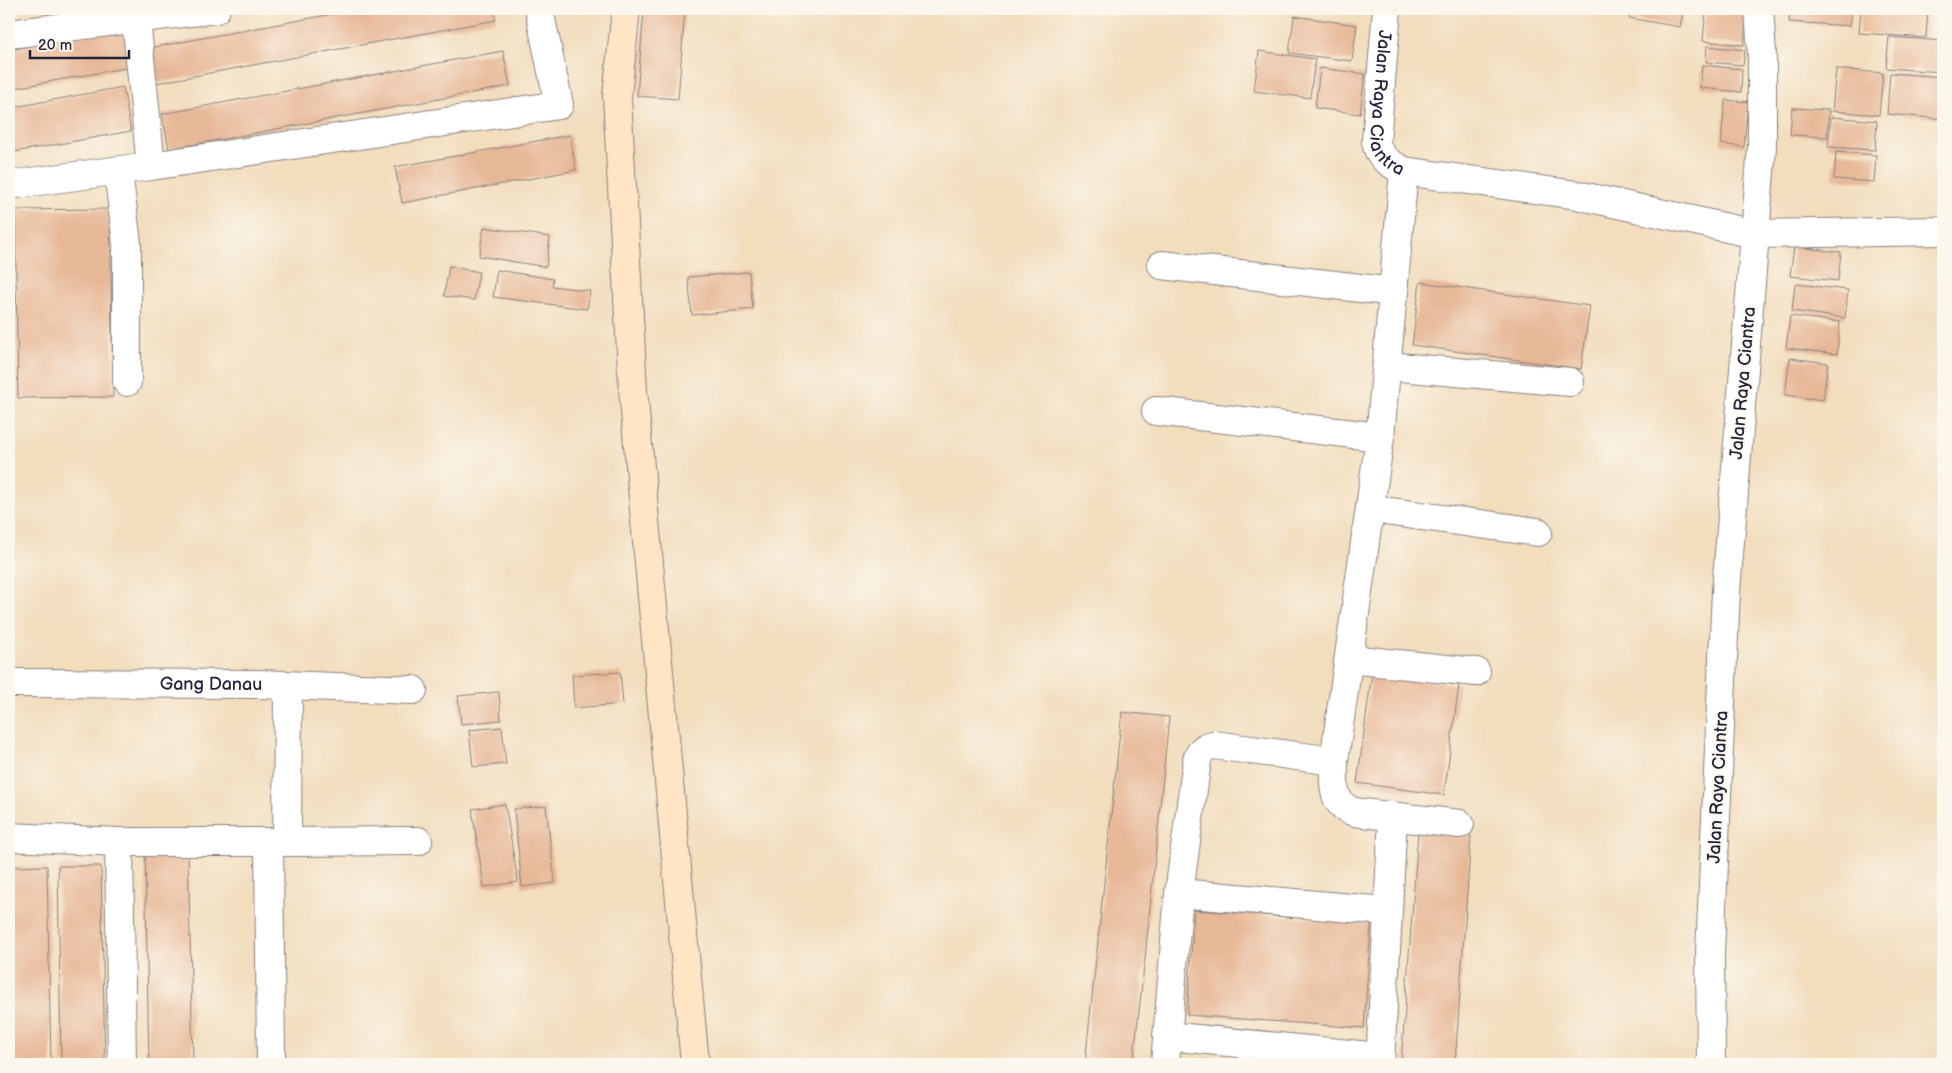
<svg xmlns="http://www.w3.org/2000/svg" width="1952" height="1073" viewBox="0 0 1952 1073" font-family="'Balsamiq Sans',sans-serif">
	<rect width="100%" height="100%" fill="#fbf7ec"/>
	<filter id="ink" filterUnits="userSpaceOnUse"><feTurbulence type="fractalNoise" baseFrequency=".02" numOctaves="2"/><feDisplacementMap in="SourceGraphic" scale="10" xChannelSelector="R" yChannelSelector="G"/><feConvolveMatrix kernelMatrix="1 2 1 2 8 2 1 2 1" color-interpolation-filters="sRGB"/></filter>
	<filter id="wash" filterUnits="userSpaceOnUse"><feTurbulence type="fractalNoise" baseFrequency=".0096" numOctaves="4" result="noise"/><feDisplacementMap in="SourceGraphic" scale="20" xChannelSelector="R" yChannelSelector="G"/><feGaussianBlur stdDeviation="1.12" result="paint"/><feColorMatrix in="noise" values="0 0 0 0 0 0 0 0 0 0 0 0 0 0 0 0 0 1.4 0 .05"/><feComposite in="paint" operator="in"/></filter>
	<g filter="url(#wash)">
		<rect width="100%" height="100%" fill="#f2ddbd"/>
		<g id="blocks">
			<path fill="#e7b897" d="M 360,9 L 494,9 L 496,20 L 156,83 L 149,48 Z
				M 644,9 L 685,9 L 678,99 L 637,96 Z
				M 1631,9 L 1684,9 L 1680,27 L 1629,18 Z
				M 1706,9 L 1747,9 L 1744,45 L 1703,41 Z
				M 1790,9 L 1852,9 L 1850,26 L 1789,22 Z
				M 1861,9 L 1928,9 L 1926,38 L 1859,33 Z
				M 1294,16 L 1357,25 L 1352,61 L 1289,53 Z
				M 123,29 L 130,67 L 9,89 L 9,50 Z
				M 1889,37 L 1943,41 L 1943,72 L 1886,68 Z
				M 1707,46 L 1745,50 L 1743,65 L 1706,62 Z
				M 503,51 L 510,86 L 169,149 L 162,114 Z
				M 1259,51 L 1315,59 L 1310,98 L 1254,91 Z
				M 1702,65 L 1742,69 L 1741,92 L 1700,88 Z
				M 1320,68 L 1365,74 L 1360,114 L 1315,108 Z
				M 1836,69 L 1883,73 L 1879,115 L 1832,111 Z
				M 1890,73 L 1943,77 L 1943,119 L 1887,114 Z
				M 123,87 L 131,131 L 9,153 L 9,108 Z
				M 1725,100 L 1748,102 L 1744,147 L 1721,144 Z
				M 1792,108 L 1829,110 L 1827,137 L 1790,135 Z
				M 1831,117 L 1877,121 L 1875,150 L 1828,147 Z
				M 570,135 L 576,170 L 402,203 L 395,167 Z
				M 1836,152 L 1876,155 L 1874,182 L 1834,179 Z
				M 110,209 L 113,397 L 18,398 L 15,210 Z
				M 484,227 L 550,237 L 546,267 L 479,256 Z
				M 1794,247 L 1841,252 L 1838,281 L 1790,276 Z
				M 449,266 L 479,272 L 474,300 L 444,296 Z
				M 497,270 L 553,279 L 552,286 L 590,291 L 587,309 L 493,297 Z
				M 749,272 L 753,309 L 692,315 L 688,277 Z
				M 1420,282 L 1590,306 L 1581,369 L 1412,345 Z
				M 1795,284 L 1848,290 L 1845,318 L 1792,311 Z
				M 1790,316 L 1840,322 L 1837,354 L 1786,348 Z
				M 1790,358 L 1828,363 L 1823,400 L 1785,395 Z
				M 620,672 L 623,704 L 574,708 L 572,675 Z
				M 1372,673 L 1459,685 L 1444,795 L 1357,783 Z
				M 499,692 L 501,720 L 461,724 L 458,696 Z
				M 1122,712 L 1169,717 L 1145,958 L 1133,1064 L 1085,1064 Z
				M 502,727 L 506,764 L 473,767 L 469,730 Z
				M 505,804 L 518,882 L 484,887 L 472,809 Z
				M 546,806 L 555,883 L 522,887 L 514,809 Z
				M 1418,832 L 1471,836 L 1455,1064 L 1401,1064 Z
				M 188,848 L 193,1064 L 149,1064 L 145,849 Z
				M 47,866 L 51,1064 L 9,1064 L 9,867 Z
				M 58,866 L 101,866 L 105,1064 L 61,1064 Z
				M 1194,910 L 1371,923 L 1364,1028 L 1187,1015 Z
				M 1179,1058 L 1244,1063 L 1244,1064 L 1178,1064 Z"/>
		</g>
	</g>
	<g filter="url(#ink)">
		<use href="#blocks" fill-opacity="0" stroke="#8a807c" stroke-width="1"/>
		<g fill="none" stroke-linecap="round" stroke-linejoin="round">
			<defs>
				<g id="street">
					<path id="s1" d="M 1387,9 L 1376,141 C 1378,158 1391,164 1404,171 L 1577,195 L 1755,234 L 1726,591 L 1710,953 L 1711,1064"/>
					<path d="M 1759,9 L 1762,54 L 1762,147 L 1755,234 L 1943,231"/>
					<path d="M 9,34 L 216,9"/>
					<path d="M 151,166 L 559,105 L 539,9"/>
					<path d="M 118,171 L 127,244 L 127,382"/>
					<path d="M 1404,171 L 1380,437 L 1334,761 C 1334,783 1330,803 1354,812 L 1460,824"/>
					<path d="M 9,185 L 151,166 L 136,19"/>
					<path d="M 1162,265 L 1395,292"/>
					<path d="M 1387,366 L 1570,382"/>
					<path d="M 1156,411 L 1380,437"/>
					<path d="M 1370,509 L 1538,532"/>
					<path d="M 1349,659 L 1476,672"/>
					<path id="s2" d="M 9,683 L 258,684 L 413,690"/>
					<path d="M 9,837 L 119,842 L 287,842 L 288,685"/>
					<path d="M 119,842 L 122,1064"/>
					<path d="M 269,842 L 271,1064"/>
					<path d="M 287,842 L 418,841"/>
					<path d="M 1179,893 L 1386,911"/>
					<path d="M 1167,1036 L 1380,1057"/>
					<path d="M 1165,1064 L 1179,893 L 1197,760 C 1200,751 1204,746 1214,745 L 1334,761"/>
					<path d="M 1380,1064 L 1393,816"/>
				</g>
				<path id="secondary" d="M 626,9 L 617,96 L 633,390 L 695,1064"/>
			</defs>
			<use href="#street" stroke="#8a807c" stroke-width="30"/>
			<use href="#secondary" stroke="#8a807c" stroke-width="30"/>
			<use href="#street" stroke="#fff" stroke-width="28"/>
			<use href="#secondary" stroke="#fde5c5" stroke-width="28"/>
		</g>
	</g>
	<g text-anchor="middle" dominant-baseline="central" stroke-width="4" stroke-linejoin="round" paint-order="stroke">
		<g font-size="18" fill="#22223b" stroke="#fbf7ec">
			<text stroke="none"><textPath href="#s1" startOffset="98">Jalan Raya Ciantra</textPath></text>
			<text transform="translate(1743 383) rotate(-85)">Jalan Raya Ciantra</text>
			<text stroke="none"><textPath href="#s2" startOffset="202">Gang Danau</textPath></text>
			<text transform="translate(1718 787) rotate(-87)">Jalan Raya Ciantra</text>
		</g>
	</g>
	<rect width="1952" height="1073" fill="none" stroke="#fbf7ec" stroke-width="30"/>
	<path d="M30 50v8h99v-8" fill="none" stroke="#22223b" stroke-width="2.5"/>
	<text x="38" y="50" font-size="15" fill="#22223b" stroke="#fbf7ec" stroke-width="4" paint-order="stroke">20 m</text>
</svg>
